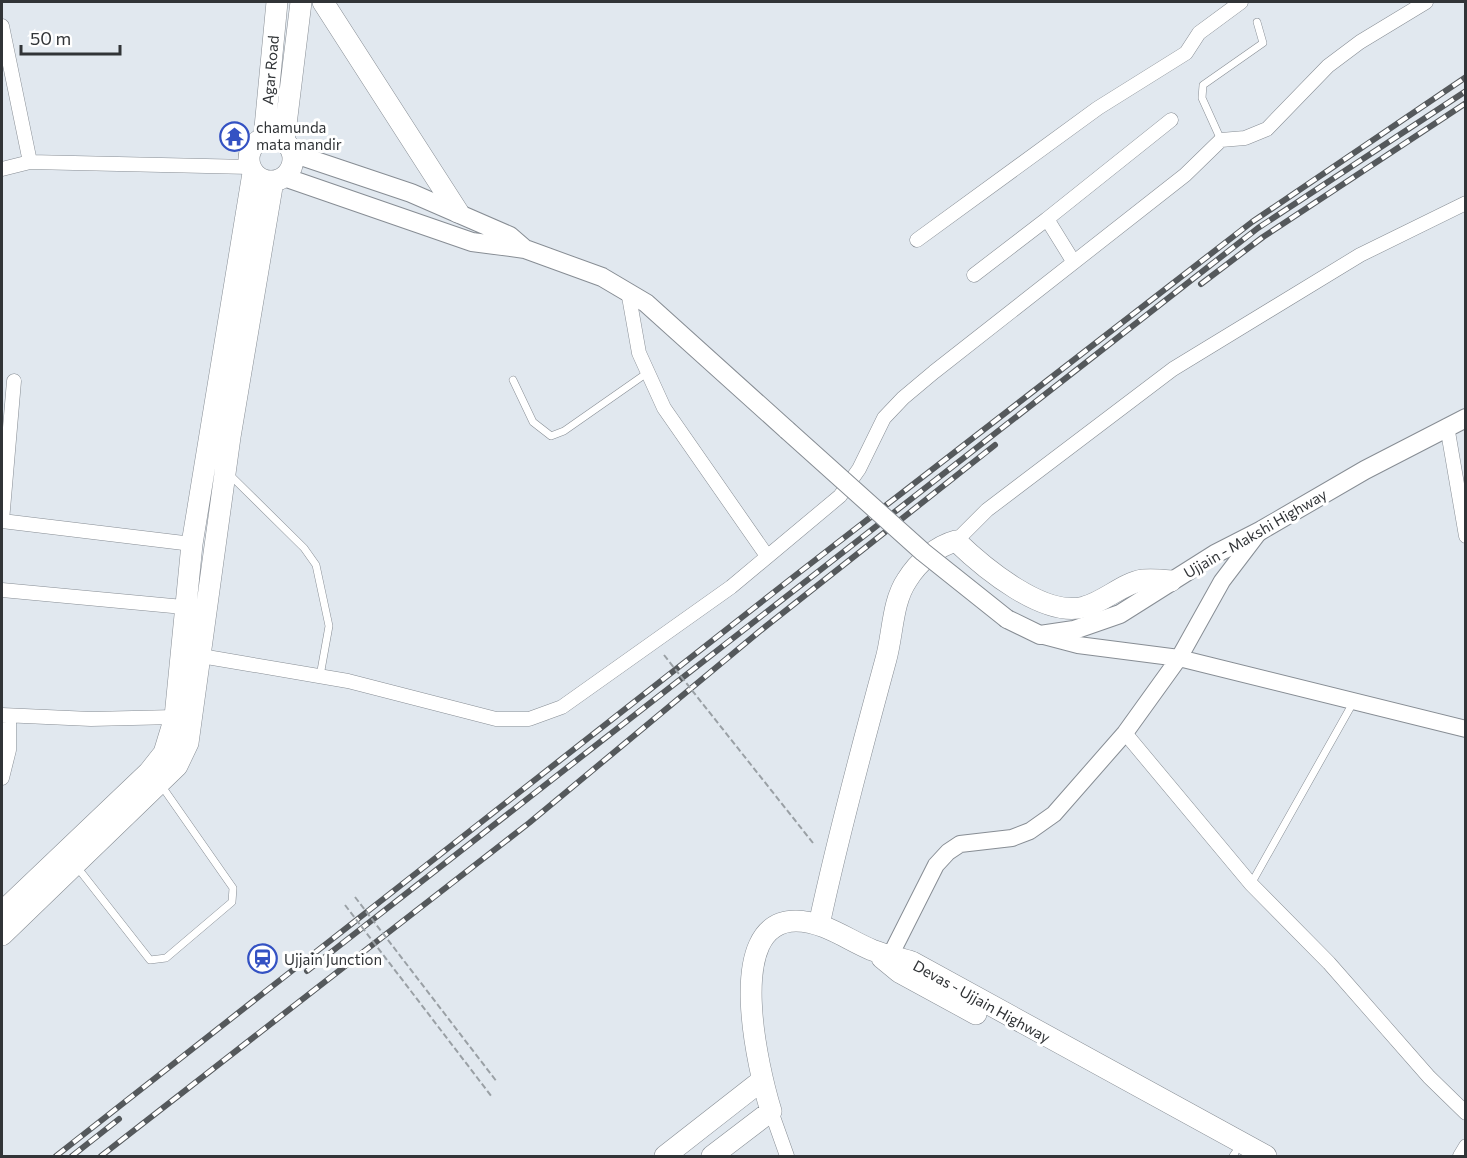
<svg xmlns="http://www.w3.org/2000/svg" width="1467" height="1158" viewBox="0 0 1467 1158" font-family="Commissioner,sans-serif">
	<rect width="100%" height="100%" fill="#e1e8ef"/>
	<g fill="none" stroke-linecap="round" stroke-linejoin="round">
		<defs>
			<path id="service" d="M 1221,140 L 1202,98 L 1203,85 L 1263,43 L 1257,22
				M 513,380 L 533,422 L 551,436 L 564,431 L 647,373
				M 230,475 L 304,548 L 316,565 L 329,626 L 320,676
				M 77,867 L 150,960 L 166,958 L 232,902 L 233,888 L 161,785
				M 1251,884 L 1354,701
				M 1233,1156 L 1235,1153"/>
			<path id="minor" d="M 2,26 L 30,162 L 250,167
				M 2,169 L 30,162
				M 917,240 L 1098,108 L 1186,53 L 1199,33 L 1241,2
				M 1073,261 L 1047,219 L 1171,120
				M 974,275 L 1047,219
				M 628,291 L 639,353 L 664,408 L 767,556
				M 1447,426 L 1466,536
				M 2,521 L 192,544
				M 2,521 L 14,381
				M 956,541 L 987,510 L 1173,369 L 1360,255 L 1466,203
				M 2,590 L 194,608
				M 201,656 L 348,681 L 496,719 L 529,719 L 562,707 L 731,587 L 840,496 L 859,469 L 884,418 L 903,398 L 934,372 L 1185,175 L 1221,140 L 1245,138 L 1267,129 L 1328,66 L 1360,42 L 1426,2
				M 2,715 L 91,719 L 175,717
				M 1125,733 L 1251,884 L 1329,963 L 1429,1077 L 1466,1113
				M 2,778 L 9,750 L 9,716
				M 771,1111 L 787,1156
				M 1460,1156 L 1466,1146"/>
			<path id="tertiary" d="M 1040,635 L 1078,645 L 1179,658 L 1466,729
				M 887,962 L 936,865 L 948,852 L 960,844 L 1012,838 L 1030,831 L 1054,814 L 1125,733 L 1179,658 L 1222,581 L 1260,531"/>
			<path id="secondary" d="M 292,153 L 411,193 L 510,236 L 525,249
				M 284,177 L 472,242 L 525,249 L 602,277 L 646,303 L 787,430
				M 1007,619 L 1040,635 L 1074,630 L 1120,614 L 1215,554 L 1260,531 L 1365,470 L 1466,418"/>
			<path id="primary" d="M 323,2 L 458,212
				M249 159a22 22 0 1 1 44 0a22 22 0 1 1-44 0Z
				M 264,138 L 277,2
				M 284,141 L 301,2
				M 2,912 L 149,772 L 164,753 L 175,717 L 192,544 L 253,173
				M 819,925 C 838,836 862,747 886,659 C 893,634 892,602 907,580 C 918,562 937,546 956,541 C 984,568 1044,618 1084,607 C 1104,602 1123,583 1143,580 C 1152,579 1162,580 1171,581
				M 2,935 L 177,766 L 188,743 L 230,437 L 273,181
				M 882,958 L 899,972 L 976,1014
				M 665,1156 L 761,1081
				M 712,1156 L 771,1111 C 759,1072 722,921 796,921 C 823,921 848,940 872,950 C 885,955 899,958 912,962 L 1266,1156"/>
		</defs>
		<use href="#service" stroke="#878d94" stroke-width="8"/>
		<use href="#minor" stroke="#878d94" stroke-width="15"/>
		<use href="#tertiary" stroke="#878d94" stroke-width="18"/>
		<use href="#secondary" stroke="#878d94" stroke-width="20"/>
		<use href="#primary" stroke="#878d94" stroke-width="22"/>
		<use href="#service" stroke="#fff" stroke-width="7"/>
		<use href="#minor" stroke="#fff" stroke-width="14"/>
		<use href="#tertiary" stroke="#fff" stroke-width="16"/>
		<use href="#secondary" stroke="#fff" stroke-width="18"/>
		<use href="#primary" stroke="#fff" stroke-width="21"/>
		<defs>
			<path id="rail" d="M 1201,284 L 1263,237 L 1466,103
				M 307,971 L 1258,228 L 1466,91
				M 56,1156 L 792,578 L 1252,222 L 1466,77
				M 72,1156 L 119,1119
				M 101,1156 L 529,823 L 760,631 L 995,445"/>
		</defs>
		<use href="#rail" stroke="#55595c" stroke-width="6"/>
		<use href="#rail" stroke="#fff" stroke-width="4" stroke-dasharray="11" stroke-linecap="butt"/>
		<defs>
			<path id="secondary-bridge" d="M 787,430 L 923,552 L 1007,619"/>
		</defs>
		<use href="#secondary-bridge" stroke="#878d94" stroke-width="20" stroke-linecap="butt"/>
		<path stroke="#9aa0a5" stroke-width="2" stroke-dasharray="6 3" stroke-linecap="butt" d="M 664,655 L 813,843
			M 355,897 L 497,1082
			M 345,905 L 492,1097"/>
		<use href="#secondary-bridge" stroke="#fff" stroke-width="18"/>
	</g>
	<defs>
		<symbol id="temple-ring" viewBox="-11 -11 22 22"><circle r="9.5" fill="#fff" stroke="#3452c3" stroke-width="1.5"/><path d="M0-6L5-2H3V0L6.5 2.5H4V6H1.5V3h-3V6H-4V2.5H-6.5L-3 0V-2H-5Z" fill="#3452c3"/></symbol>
		<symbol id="station-ring" viewBox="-11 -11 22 22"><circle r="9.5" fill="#fff" stroke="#3452c3" stroke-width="1.5"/><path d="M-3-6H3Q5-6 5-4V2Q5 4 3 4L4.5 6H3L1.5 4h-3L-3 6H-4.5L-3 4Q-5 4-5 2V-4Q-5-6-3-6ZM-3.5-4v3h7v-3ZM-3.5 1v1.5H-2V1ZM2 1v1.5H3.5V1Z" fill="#3452c3"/></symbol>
	</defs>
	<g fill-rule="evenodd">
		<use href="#temple-ring" x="218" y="120" width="33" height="33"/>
		<use href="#station-ring" x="246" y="942" width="33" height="33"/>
	</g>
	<g text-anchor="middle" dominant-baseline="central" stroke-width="6" stroke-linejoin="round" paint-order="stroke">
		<g font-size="15" fill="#313437" stroke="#fff">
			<text transform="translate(270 70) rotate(-85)">Agar Road</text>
			<text transform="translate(1255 533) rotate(-30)">Ujjain - Makshi Highway</text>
			<text transform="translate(982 1001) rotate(29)">Devas - Ujjain Highway</text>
		</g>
		<g font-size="15" fill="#313437" stroke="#fff" text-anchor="start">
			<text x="256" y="127">chamunda<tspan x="256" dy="17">mata mandir</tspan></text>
			<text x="284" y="959">Ujjain Junction</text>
		</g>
	</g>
	<rect width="1467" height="1158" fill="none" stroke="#313437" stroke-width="6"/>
	<path d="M21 45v9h99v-9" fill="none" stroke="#313437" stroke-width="3"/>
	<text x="30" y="45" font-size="18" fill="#313437" stroke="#ffffff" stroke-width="4.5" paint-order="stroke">50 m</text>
</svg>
